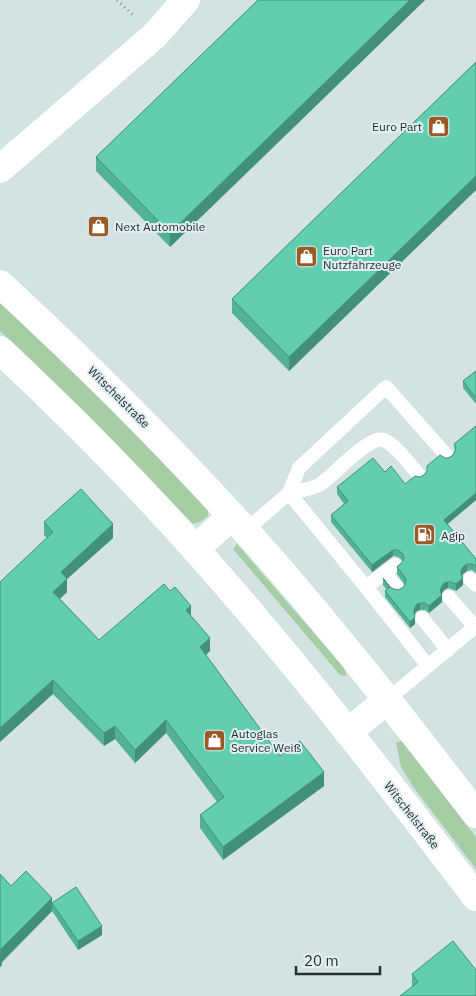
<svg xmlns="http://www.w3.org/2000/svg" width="476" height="996" viewBox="0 0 476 996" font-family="'IBM Plex Sans',sans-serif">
	<rect width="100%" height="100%" fill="#d3e3e4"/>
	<path fill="#a6cda3" d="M 0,301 L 47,345 L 208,506 L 208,516 L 200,522 L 193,524 L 89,416 L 0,331 Z
		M 237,544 L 345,669 L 346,676 L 340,675 L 233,549 Z
		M 402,741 L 476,837 L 476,869 L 414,788 L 401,767 L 396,742 Z"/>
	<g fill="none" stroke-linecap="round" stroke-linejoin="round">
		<path stroke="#849091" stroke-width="3" stroke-dasharray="1 4" stroke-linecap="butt" d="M 117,0 L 134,16"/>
		<path stroke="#fff" stroke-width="14" d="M 419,475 C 410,465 396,445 384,440 C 368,435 333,477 319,485 C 312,489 297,491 289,493 L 366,587 L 428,666
			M 245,531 L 289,493 L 299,468 L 386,387 L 447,456
			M 385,573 L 397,588
			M 470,579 L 476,585
			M 366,587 L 395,565
			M 449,597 L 475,627
			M 422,618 L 448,650
			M 387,700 L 476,626"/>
		<path stroke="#fff" stroke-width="28" d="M 0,169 L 154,36 L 186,0
			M 195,549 L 232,516
			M 348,732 L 387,700"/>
		<path stroke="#fff" stroke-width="28" d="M 0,284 C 91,368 178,455 260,547 C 336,633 406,723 476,814
			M 0,350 C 68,414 134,480 196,550 C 295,661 386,779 476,897"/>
	</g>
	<path fill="#53b196" d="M 258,0 L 425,0 L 170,247 L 96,171 L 96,157 Z
		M 476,62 L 476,190 L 289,371 L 232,313 L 232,299 Z
		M 476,371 L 476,404 L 463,388 L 463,381 Z
		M 476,426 L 476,500 L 447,524 L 476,559 L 476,573 L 472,570 L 467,571 L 464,573 L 462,576 L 463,585 L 456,591 L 451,589 L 448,588 L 444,590 L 441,594 L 442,602 L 429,613 L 425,610 L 420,610 L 417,611 L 414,615 L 415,624 L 410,628 L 385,597 L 385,591 L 387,590 L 383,585 L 383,578 L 390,587 L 394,589 L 398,590 L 402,588 L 405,585 L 397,574 L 397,567 L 403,562 L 402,560 L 398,557 L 393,556 L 372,572 L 331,522 L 331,515 L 344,504 L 337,494 L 337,487 L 385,472 L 405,484 L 424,475 L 445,458 L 448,458 L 452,456 L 455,453 L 454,444 Z
		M 44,522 L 113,538 L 67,579 L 67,592 L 60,599 L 99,640 L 191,616 L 210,651 L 206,655 L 280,756 L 324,786 L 223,860 L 200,828 L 200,815 L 217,802 L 166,733 L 135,763 L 115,739 L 104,746 L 53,694 L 47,538 L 44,535 Z
		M 0,874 L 11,886 L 52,903 L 102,935 L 78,950 L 52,911 L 2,962 L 2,965 L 0,967 Z
		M 476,970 L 412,987 L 412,974 Z"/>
	<path fill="#43907a" d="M 410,0 L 425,0 L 170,247 L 170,233 Z
		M 476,176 L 476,190 L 289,371 L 289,357 Z
		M 476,493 L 476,500 L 444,527 L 444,520 Z
		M 113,524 L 113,538 L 67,579 L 67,592 L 53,605 L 53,592 L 61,572 Z
		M 393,550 L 393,556 L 372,572 L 372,565 Z
		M 467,564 L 467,571 L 464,573 L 461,577 L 461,570 L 464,566 Z
		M 463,578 L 463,585 L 456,591 L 456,584 Z
		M 448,582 L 448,588 L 444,590 L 441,595 L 442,595 L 442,602 L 429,613 L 429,606 L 444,583 Z
		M 420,603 L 420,610 L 417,611 L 414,615 L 414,609 L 417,604 Z
		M 191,606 L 191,619 L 186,610 Z
		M 415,617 L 415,624 L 410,628 L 410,622 Z
		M 210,638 L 210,651 L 200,660 L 200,647 Z
		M 53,680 L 53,694 L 0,742 L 0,728 Z
		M 166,720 L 166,733 L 135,763 L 135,750 Z
		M 115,726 L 115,739 L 104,746 L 104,733 Z
		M 324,772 L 324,786 L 223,860 L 223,847 Z
		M 52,898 L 52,911 L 2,962 L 2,965 L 0,967 L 0,950 Z
		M 102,926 L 102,935 L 78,950 L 78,941 Z"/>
	<path fill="#60ceaf" stroke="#43907a" d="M 258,0 L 410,0 L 170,233 L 96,157 Z
		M 476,62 L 476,176 L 289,357 L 232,299 Z
		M 476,371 L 476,398 L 463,381 Z
		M 476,426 L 476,493 L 444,520 L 476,559 L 476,566 L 472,564 L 467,564 L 464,566 L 461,570 L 461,574 L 463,578 L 456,584 L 451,582 L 448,582 L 444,583 L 441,588 L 440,591 L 442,595 L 429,606 L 425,603 L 420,603 L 417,604 L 414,609 L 414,613 L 415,617 L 410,622 L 385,591 L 390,587 L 383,578 L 390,587 L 394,589 L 398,590 L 402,588 L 405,585 L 406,580 L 404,576 L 397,567 L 403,561 L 404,557 L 402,553 L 398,550 L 393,550 L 372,565 L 331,515 L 348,501 L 337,487 L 373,458 L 385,472 L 391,466 L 405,484 L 415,476 L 420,477 L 424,475 L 427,471 L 427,466 L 440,455 L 445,458 L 448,458 L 452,456 L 455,451 L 456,448 L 454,444 Z
		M 81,489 L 113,524 L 61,572 L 67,579 L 53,592 L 99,640 L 164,584 L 170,591 L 175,587 L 191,606 L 186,610 L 210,638 L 200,647 L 280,756 L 300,741 L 324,772 L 223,847 L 200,815 L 224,797 L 166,720 L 135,750 L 115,726 L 104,733 L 53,680 L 0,728 L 0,582 L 53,532 L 44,522 Z
		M 26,871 L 52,898 L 0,950 L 2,952 L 0,954 L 0,874 L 11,886 Z
		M 76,887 L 102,926 L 78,941 L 52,903 Z
		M 453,941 L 476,970 L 476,996 L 400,996 L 418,982 L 412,974 Z"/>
	<defs>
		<symbol id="shop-square" viewBox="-11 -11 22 22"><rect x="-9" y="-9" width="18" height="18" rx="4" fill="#9a5925" stroke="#e0f0f2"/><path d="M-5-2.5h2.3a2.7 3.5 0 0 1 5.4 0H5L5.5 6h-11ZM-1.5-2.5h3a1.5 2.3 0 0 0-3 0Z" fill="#fff"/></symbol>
		<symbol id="fuel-square" viewBox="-11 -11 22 22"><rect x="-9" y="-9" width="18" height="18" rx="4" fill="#9a5925" stroke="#e0f0f2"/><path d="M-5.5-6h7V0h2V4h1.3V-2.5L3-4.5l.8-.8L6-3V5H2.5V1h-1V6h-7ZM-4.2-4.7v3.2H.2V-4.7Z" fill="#fff"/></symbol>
	</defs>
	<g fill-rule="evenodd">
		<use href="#shop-square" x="426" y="114" width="25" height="25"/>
		<use href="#shop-square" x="86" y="214" width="25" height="25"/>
		<use href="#shop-square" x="294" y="244" width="25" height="25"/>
		<use href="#fuel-square" x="412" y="522" width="25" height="25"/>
		<use href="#shop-square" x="202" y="728" width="25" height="25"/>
	</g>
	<g text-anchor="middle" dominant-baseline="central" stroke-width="4" stroke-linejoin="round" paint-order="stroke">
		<g font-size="12" fill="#282e2f" stroke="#e0f0f2" text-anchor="start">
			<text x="422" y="126" text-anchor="end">Euro Part</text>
			<text x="115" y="226">Next Automobile</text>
			<text x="323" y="250">Euro Part<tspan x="323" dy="14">Nutzfahrzeuge</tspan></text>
			<text x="441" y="535">Agip</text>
			<text x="231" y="733">Autoglas<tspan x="231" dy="14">Service Weiß</tspan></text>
		</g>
		<g font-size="12" fill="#282e2f" stroke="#e0f0f2">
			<text transform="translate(119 397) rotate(45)">Witschelstraße</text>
			<text transform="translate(412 815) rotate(52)">Witschelstraße</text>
		</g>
	</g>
	<path d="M296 966v8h84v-8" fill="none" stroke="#282e2f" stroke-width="2.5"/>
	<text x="304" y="966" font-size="15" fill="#282e2f" stroke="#e0f0f2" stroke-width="4" paint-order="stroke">20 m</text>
</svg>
